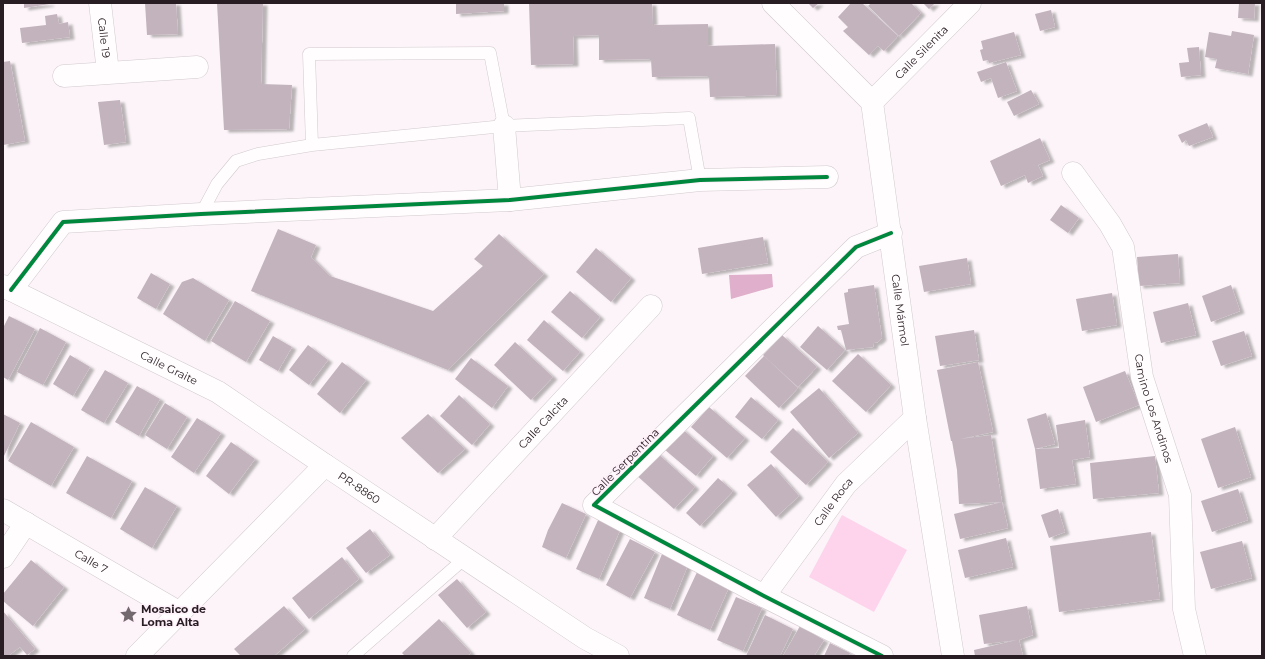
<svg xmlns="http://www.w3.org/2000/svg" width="1265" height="659" viewBox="0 0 1265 659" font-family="Montserrat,sans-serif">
	<defs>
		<filter id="shadow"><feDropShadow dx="4.5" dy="2.5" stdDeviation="1" flood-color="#0004"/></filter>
	</defs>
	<rect width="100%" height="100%" fill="#fcf4f8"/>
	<path fill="#fdd4ec" d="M 842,515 L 907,550 L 874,612 L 809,577 Z"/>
	<path fill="#dfafcb" d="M 772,274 L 773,287 L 731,299 L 729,275 Z"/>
	<path fill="#c3b3bd" filter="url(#shadow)" d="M 24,3 L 49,3 L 50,4 L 24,8 Z
		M 145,3 L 176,3 L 178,34 L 147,35 Z
		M 217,3 L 263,3 L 261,84 L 292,85 L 289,129 L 224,130 Z
		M 456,3 L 504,3 L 504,11 L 456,14 Z
		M 529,3 L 652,3 L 653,25 L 708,24 L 708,46 L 775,44 L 777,95 L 710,97 L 709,76 L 652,77 L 651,59 L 599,60 L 599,35 L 573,36 L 574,64 L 531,65 Z
		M 808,3 L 819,3 L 813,8 Z
		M 851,3 L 862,3 L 898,36 L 884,51 L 878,46 L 869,55 L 843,31 L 848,27 L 838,17 Z
		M 871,3 L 911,3 L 921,13 L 899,36 L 868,6 Z
		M 923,3 L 935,3 L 929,9 Z
		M 1239,3 L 1255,3 L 1254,19 L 1238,18 Z
		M 1051,10 L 1055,27 L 1040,31 L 1035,14 Z
		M 57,14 L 59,24 L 68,22 L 70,37 L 22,43 L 20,28 L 46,25 L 45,16 Z
		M 1232,31 L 1254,35 L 1248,74 L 1215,68 L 1217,59 L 1205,57 L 1209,32 L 1231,36 Z
		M 1014,32 L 1021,55 L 989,63 L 988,60 L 983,61 L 980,50 L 983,49 L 981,41 Z
		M 1199,47 L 1201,75 L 1181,77 L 1179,63 L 1189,62 L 1187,48 Z
		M 10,61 L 25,141 L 3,145 L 3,62 Z
		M 1006,62 L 1017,91 L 998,98 L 991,78 L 981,82 L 977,72 Z
		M 1031,90 L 1039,104 L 1014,116 L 1007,102 Z
		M 120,100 L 126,142 L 104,145 L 98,102 Z
		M 1207,123 L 1213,137 L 1189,146 L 1186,140 L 1182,143 L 1178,135 Z
		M 1040,138 L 1050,160 L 1038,165 L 1043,176 L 1028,183 L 1025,175 L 1001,186 L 990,161 Z
		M 1061,205 L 1079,218 L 1068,233 L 1050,220 Z
		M 278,229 L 316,245 L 311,257 L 330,276 L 433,311 L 483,266 L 474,259 L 499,234 L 544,274 L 448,370 L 251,291 Z
		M 763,237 L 768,263 L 702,274 L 698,248 Z
		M 596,248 L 631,278 L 611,302 L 576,272 Z
		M 1178,254 L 1180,283 L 1139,286 L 1137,257 Z
		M 967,258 L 971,284 L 924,292 L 919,266 Z
		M 151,273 L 170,284 L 156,309 L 137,298 Z
		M 193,278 L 229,300 L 205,341 L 163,314 L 182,282 Z
		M 874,285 L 882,338 L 878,342 L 874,343 L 873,347 L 846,350 L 841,330 L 838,330 L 837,326 L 849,324 L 844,293 L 848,292 L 848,289 Z
		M 1231,285 L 1240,311 L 1211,322 L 1202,296 Z
		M 570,291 L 600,317 L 582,338 L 551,312 Z
		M 1112,293 L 1117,325 L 1082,331 L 1076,299 Z
		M 235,301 L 270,321 L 246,362 L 211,341 Z
		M 1188,303 L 1196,335 L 1161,343 L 1153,312 Z
		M 9,316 L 35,329 L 8,380 L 3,377 L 3,328 Z
		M 544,320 L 580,352 L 563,371 L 527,340 Z
		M 818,326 L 845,350 L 827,370 L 800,347 Z
		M 40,328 L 66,342 L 43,385 L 17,372 Z
		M 974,330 L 979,360 L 940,366 L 935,336 Z
		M 1244,331 L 1252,356 L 1221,366 L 1212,341 Z
		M 782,335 L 817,367 L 798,387 L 763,355 Z
		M 273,336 L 292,347 L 278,371 L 259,360 Z
		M 515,342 L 553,377 L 531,400 L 494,365 Z
		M 308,345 L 328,360 L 309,385 L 289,370 Z
		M 858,354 L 891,385 L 866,412 L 832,381 Z
		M 70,355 L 90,367 L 73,396 L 53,384 Z
		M 764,356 L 798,388 L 779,408 L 745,376 Z
		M 471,358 L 508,386 L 492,408 L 455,379 Z
		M 342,362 L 366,380 L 340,413 L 317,394 Z
		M 978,362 L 993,432 L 960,439 L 991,435 L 1002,502 L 959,504 L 957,470 L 952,441 L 951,441 L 937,370 Z
		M 105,370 L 128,383 L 104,423 L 81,410 Z
		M 1125,371 L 1139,405 L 1096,422 L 1083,387 Z
		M 137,386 L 160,399 L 139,436 L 115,422 Z
		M 819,388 L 858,433 L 829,458 L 790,412 Z
		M 459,395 L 490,424 L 472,445 L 440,416 Z
		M 751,397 L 778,420 L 762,439 L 735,417 Z
		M 165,403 L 187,417 L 167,449 L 145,435 Z
		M 709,407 L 745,438 L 727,458 L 691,427 Z
		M 1046,413 L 1055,444 L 1035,449 L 1027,419 Z
		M 3,414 L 20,423 L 3,458 Z
		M 428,414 L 465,449 L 438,473 L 401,438 Z
		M 197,418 L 221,433 L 194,473 L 171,457 Z
		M 1085,420 L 1090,457 L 1072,460 L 1076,484 L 1040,489 L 1035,449 L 1059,448 L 1056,425 Z
		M 31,422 L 74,447 L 51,486 L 8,461 Z
		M 1235,427 L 1251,477 L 1218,488 L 1201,439 Z
		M 681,428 L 713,456 L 696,476 L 664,449 Z
		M 793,428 L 828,462 L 806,485 L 770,452 Z
		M 231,442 L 255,459 L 229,494 L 206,476 Z
		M 655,451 L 695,487 L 674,509 L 634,473 Z
		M 87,456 L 132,481 L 111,518 L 66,493 Z
		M 1155,456 L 1159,493 L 1093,499 L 1090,463 Z
		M 771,464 L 799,496 L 776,517 L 747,485 Z
		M 718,478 L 733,491 L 700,526 L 686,513 Z
		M 145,487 L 177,506 L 152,548 L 120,529 Z
		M 1238,489 L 1248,520 L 1212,532 L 1201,501 Z
		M 1002,502 L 1008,528 L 960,539 L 954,514 Z
		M 562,503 L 586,514 L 566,558 L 542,547 L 548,530 Z
		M 1058,509 L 1065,532 L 1049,538 L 1041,515 Z
		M 599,518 L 621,528 L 599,579 L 576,569 Z
		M 370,529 L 390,555 L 366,573 L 346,548 Z
		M 1151,532 L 1160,599 L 1059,612 L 1050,546 Z
		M 1006,538 L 1013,567 L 965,578 L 958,550 Z
		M 630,539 L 655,552 L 630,598 L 606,585 Z
		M 1242,541 L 1252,578 L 1211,589 L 1200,552 Z
		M 662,554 L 688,565 L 670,609 L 644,598 Z
		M 342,557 L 359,579 L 309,619 L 292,598 Z
		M 31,560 L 64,587 L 33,626 L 3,601 L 3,594 Z
		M 698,570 L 730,585 L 710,630 L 677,615 Z
		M 457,579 L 486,612 L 467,628 L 438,595 Z
		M 736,597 L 762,608 L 743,651 L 717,640 Z
		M 284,606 L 305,629 L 274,656 L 241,656 L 234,649 Z
		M 1027,606 L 1033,635 L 1019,640 L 1023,656 L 975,656 L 974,650 L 1017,640 L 984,644 L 979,615 Z
		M 3,611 L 35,649 L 27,655 L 20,647 L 8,656 L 3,656 Z
		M 765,615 L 793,629 L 780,656 L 746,656 Z
		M 439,619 L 471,653 L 467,656 L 405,656 L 402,653 Z
		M 800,626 L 824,640 L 814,656 L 783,656 Z
		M 830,643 L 850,653 L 849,656 L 824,656 Z"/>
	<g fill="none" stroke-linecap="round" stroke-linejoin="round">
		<defs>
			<path id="service" d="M 504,126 L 689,118 L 700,180
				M 201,214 L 217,184 L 236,161 L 258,154 L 312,145 L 309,54 L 490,53 L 504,126 L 312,145
				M 353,656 L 464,559"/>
			<g id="minor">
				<path id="s1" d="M 100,3 L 108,72"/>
				<path id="s2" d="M 773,3 L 872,102 L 915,418 L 953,656"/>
				<path d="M 64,76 L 197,67"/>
				<path id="s3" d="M 872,102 L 970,3"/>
				<path d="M 504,126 L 510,200"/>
				<path id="s4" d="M 1073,173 L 1110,224 L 1123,247 L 1142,377 L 1180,495 L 1184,609 L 1195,656"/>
				<path id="s5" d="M 3,286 L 218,392 L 325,465"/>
				<path d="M 11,290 L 63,222 L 201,214 L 510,200 L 700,180 L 827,177"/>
				<path id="s6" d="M 3,510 L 180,613"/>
				<path id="s7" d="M 435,539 L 651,306"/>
				<path d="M 3,557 L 26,523"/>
				<path id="s8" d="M 764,596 L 846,484 L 915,418"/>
				<path d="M 882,656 L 764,596 L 594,505 L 856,247 L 891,233"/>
			</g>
			<g id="tertiary">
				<path id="s9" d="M 137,656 L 325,465 L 585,638 L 618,656"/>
			</g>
		</defs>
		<use href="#service" stroke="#d2c9ce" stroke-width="13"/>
		<use href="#minor" stroke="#d2c9ce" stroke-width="23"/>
		<use href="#tertiary" stroke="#d2c9ce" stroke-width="23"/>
		<use href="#service" stroke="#fffdfe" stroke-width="12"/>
		<use href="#minor" stroke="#fffdfe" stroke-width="22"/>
		<use href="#tertiary" stroke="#fffdfe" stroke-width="22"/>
		<defs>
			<path id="cycleway" d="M 11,290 L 63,222 L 201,214 L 510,200 L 700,180 L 827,177
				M 882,656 L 764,596 L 594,505 L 856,247 L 891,233"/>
		</defs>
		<use href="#cycleway" stroke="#fff1f9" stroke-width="6"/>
		<use href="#cycleway" stroke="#00873e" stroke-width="4"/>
	</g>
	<defs>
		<symbol id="sight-bare" viewBox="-9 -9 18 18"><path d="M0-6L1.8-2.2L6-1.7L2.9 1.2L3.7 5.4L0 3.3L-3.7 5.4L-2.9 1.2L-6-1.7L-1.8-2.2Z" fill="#73686e" stroke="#fff1f9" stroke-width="2.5" paint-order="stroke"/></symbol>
	</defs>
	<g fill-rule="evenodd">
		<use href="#sight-bare" x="116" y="602" width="25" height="25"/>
	</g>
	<g text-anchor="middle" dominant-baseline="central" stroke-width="3" stroke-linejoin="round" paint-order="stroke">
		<g font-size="11" fill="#291d24" stroke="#fff1f9">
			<text stroke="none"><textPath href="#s1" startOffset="35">Calle 19</textPath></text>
			<text stroke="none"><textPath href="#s3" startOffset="70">Calle Silenita</textPath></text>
			<text stroke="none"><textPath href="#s2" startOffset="350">Calle Mármol</textPath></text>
			<text stroke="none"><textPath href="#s5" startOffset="185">Calle Graite</textPath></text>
			<text stroke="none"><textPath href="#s4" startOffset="254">Camino Los Andinos</textPath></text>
			<text stroke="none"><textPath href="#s7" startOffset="159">Calle Calcita</textPath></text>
			<text transform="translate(625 462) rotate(-45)">Calle Serpentina</text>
			<text stroke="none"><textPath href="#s9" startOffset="309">PR-8860</textPath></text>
			<text stroke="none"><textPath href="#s8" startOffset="117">Calle Roca</textPath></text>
			<text stroke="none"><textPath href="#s6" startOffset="102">Calle 7</textPath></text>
		</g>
		<g font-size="11" font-weight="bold" fill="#291d24" stroke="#fff1f9" text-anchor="start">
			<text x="141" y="609">Mosaico de<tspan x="141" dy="13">Loma Alta</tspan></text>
		</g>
	</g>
	<rect width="1265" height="659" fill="none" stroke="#291d24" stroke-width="8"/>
</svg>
